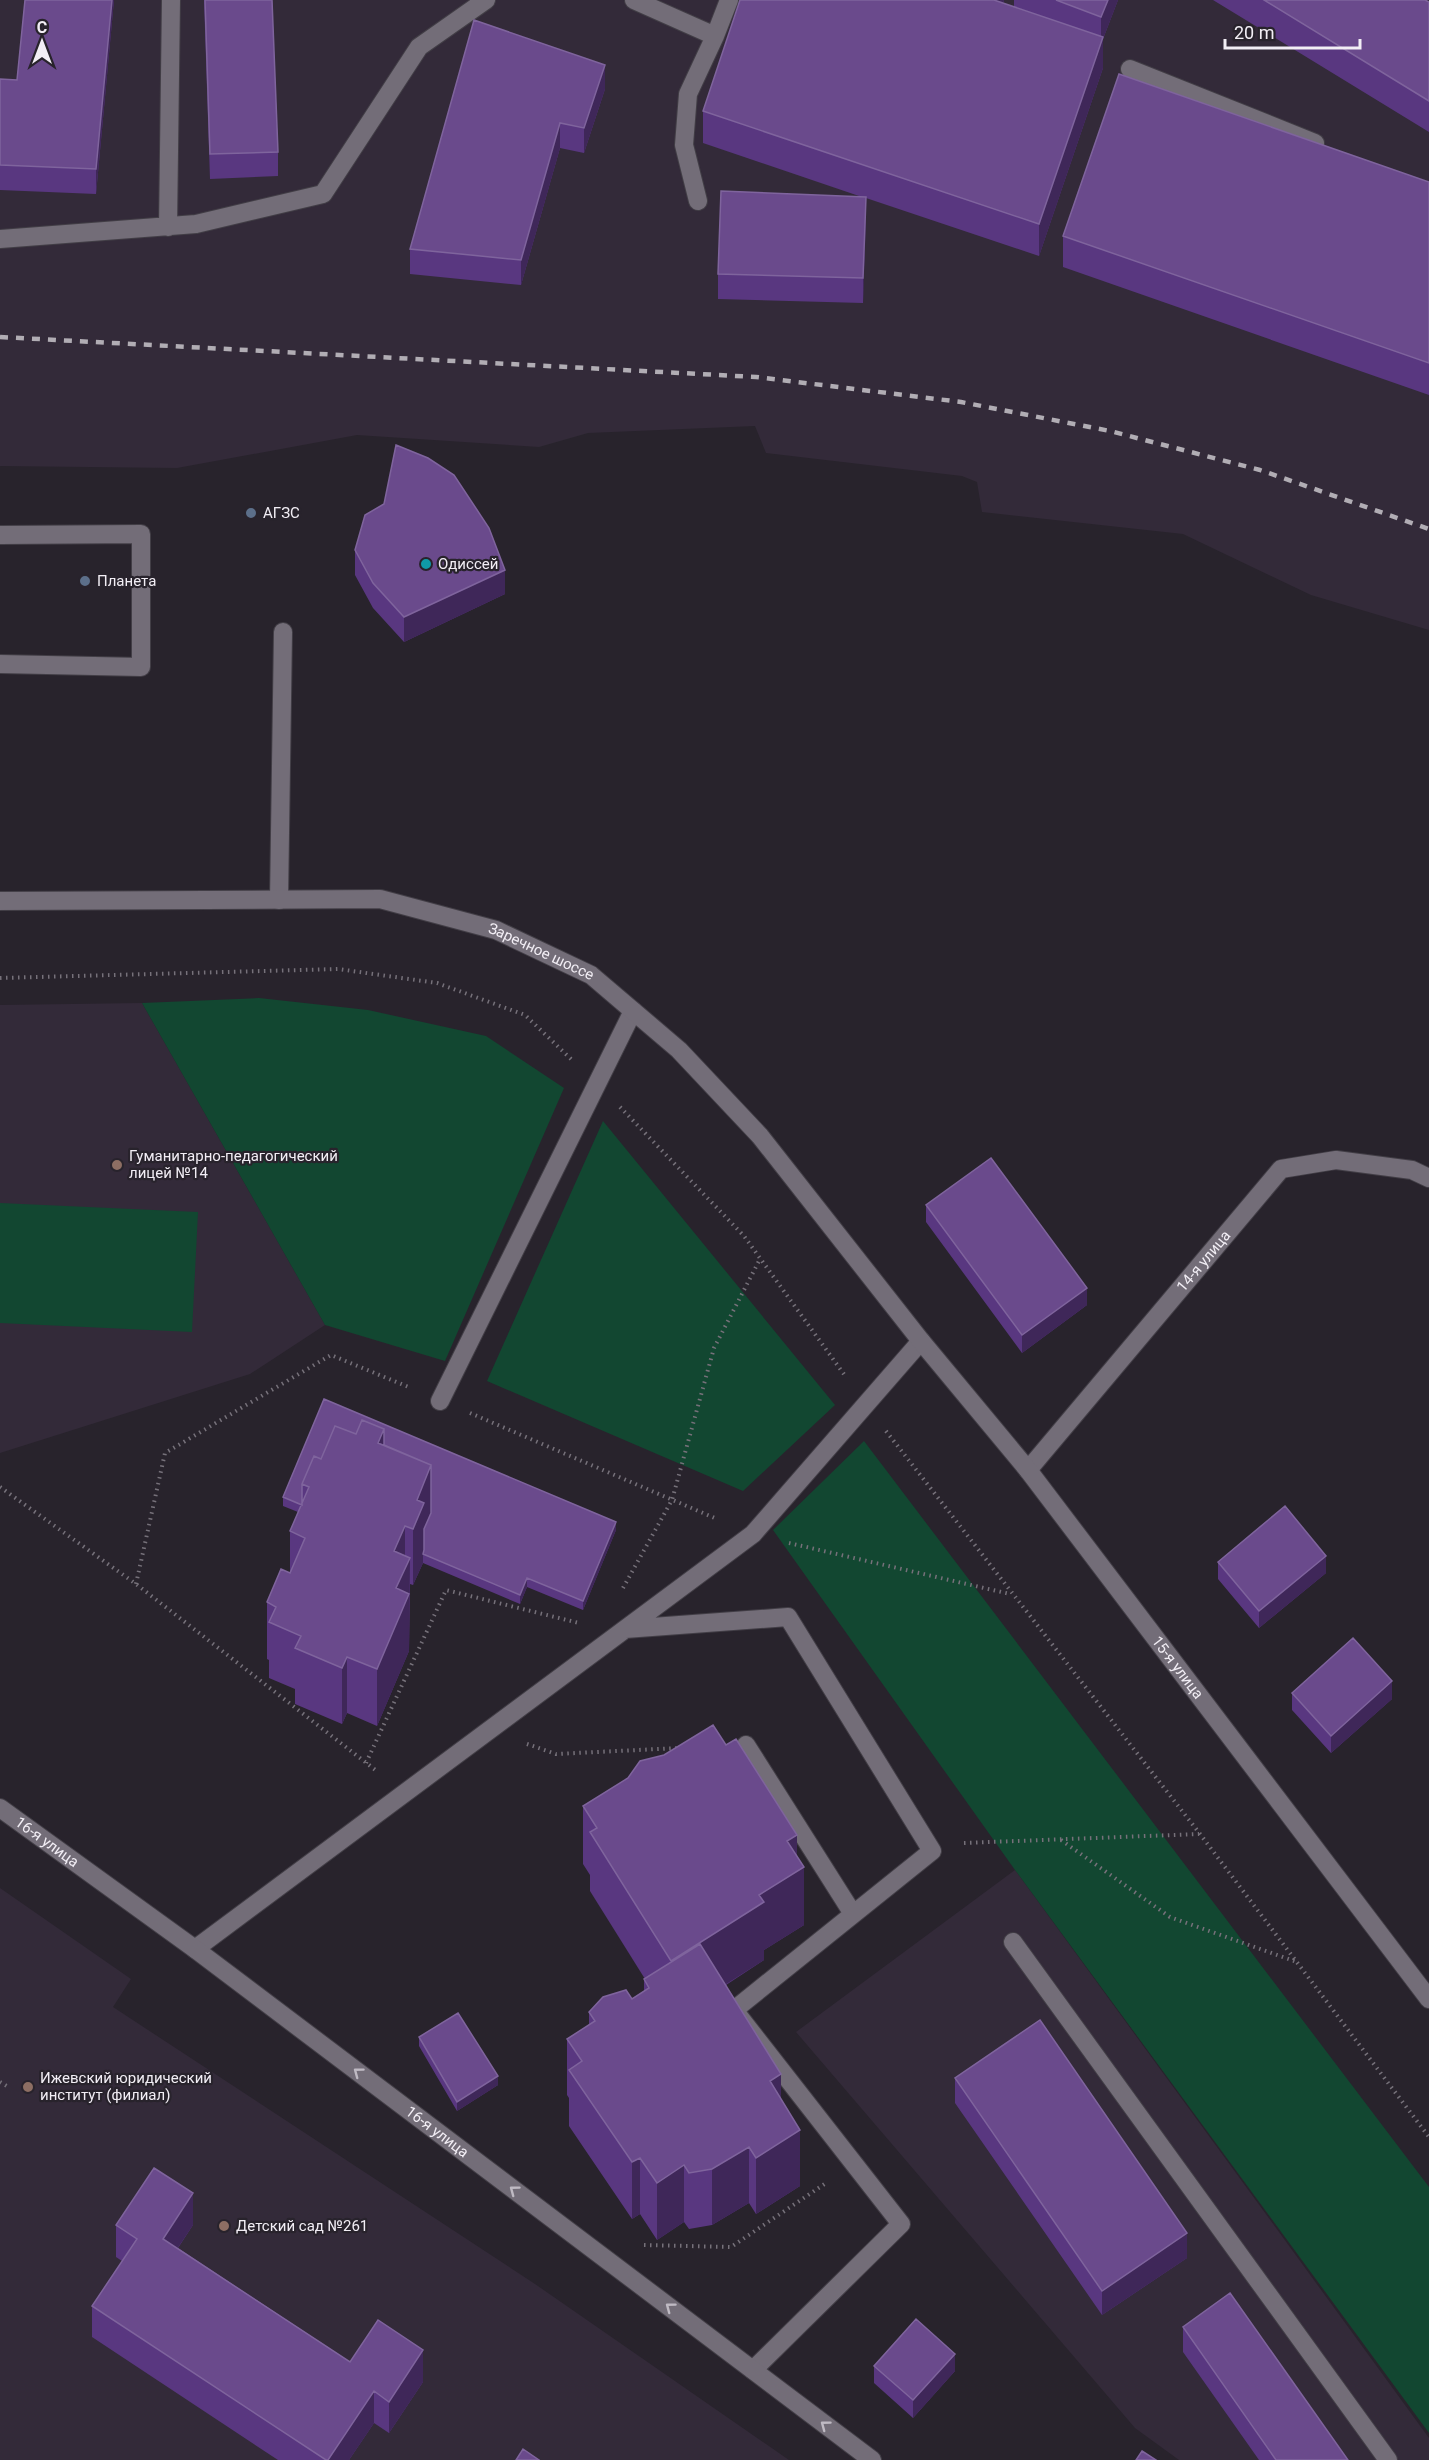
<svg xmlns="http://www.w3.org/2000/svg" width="1429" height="2460" viewBox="0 0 1429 2460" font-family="Roboto,sans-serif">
	<rect width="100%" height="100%" fill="#28232c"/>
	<path fill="#332a39" d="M 0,0 L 1429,0 L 1429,630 L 1311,595 L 1183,534 L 982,512 L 977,482 L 962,476 L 766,453 L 755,426 L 588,433 L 539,447 L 357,435 L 177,468 L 0,466 Z
		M 142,1003 L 325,1325 L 250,1374 L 0,1453 L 0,1005 Z
		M 1015,1870 L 1429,2438 L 1429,2460 L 1179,2460 L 1135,2428 L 796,2032 Z
		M 0,1888 L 131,1979 L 113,2007 L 535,2284 L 789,2460 L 0,2460 Z"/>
	<path fill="#124731" d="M 259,998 L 368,1010 L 486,1036 L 564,1088 L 445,1361 L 325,1325 L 142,1003 Z
		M 603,1121 L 835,1405 L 743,1491 L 487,1381 Z
		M 0,1203 L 198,1212 L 192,1332 L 0,1323 Z
		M 864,1441 L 1429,2187 L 1429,2433 L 1015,1870 L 773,1530 Z"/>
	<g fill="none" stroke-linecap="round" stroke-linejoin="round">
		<defs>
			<path id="lane" d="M 634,0 L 715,36 L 729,0
				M 1130,69 L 1315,143
				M 698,201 L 684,145 L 688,94 L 715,36
				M 168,227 L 171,0
				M 0,239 L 196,224 L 323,194 L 419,47 L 486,0
				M 0,535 L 141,534 L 141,667 L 0,664
				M 279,900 L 283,632
				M 440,1401 L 633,1011
				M 625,1629 L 788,1617 L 932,1851 L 734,2010 L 901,2224 L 753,2370
				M 746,1745 L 853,1914
				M 1013,1942 L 1388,2460
				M 195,1949 L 753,1534 L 921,1341"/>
			<g id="street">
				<path id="s1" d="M 1028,1470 L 1281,1169 L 1336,1160 L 1412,1170 L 1429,1178"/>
				<path id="s2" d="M 0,1808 L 195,1949 L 872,2460"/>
			</g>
			<g id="secondary">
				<path id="s3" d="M 0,901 L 380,899 L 496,930 L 591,975 L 679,1050 L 760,1136 L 921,1341 L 1028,1470 L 1429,1999"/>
			</g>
		</defs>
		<use href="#lane" stroke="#423e46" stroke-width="20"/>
		<use href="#street" stroke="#423e46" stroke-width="20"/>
		<use href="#secondary" stroke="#423e46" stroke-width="20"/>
		<path stroke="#76717a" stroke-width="4" stroke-dasharray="1.5 4.5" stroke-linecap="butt" d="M 0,978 L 338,969 L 437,983 L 525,1015 L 572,1060
			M 620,1107 L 744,1236 L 846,1377
			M 470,1413 L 717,1519
			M 886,1431 L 1200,1834 L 1429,2137
			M 0,1487 L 136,1584 L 378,1772
			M 789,1543 L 1010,1594
			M 136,1584 L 165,1453 L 331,1355 L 411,1388
			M 623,1588 L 672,1500 L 714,1348 L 760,1259
			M 527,1744 L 556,1754 L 679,1748
			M 366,1763 L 446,1590 L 579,1623
			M 1061,1840 L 1170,1917 L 1297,1962
			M 964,1843 L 1199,1834
			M 0,2082 L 10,2088
			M 644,2245 L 731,2247 L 826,2183"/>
		<use href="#lane" stroke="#736d78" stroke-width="18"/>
		<use href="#street" stroke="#736d78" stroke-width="18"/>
		<use href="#secondary" stroke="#736d78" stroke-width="18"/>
		<path stroke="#b1adb4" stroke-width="4.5" stroke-dasharray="8 8" stroke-linecap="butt" d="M 0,337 L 756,377 L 961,402 L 1110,431 L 1260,470 L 1429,529"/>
	</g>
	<path fill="#593780" d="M 25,0 L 114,0 L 96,194 L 0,190 L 0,79 L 17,80 Z
		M 204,0 L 272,0 L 278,152 L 278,176 L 210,179 Z
		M 1004,0 L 1003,3 L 1014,7 L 1014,0 L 1118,0 L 1103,39 L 1103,68 L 1039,256 L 866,198 L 863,303 L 718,299 L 718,274 L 862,197 L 703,143 L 703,111 Z
		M 1213,0 L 1425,0 L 1429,2 L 1429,132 Z
		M 474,20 L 605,89 L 584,153 L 560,148 L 521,285 L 410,274 L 410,249 Z
		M 1429,182 L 1429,395 L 1063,267 L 1063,236 Z
		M 355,550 L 505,594 L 404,642 L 373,608 L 355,575 Z
		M 926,1205 L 1087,1305 L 1022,1353 L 926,1222 Z
		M 324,1399 L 616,1530 L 583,1610 L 527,1587 L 520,1604 L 423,1563 L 413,1585 L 410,1584 L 409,1651 L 377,1726 L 347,1713 L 342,1724 L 295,1704 L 295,1689 L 269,1678 L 269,1660 L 267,1659 L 267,1602 L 290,1573 L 290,1531 L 298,1512 L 283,1506 L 283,1497 Z
		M 1218,1562 L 1326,1573 L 1259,1628 L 1218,1579 Z
		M 1292,1693 L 1392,1699 L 1331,1753 L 1292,1710 Z
		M 583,1806 L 797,1857 L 804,1925 L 764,1950 L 764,1960 L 726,1985 L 781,2099 L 800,2186 L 756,2214 L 749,2203 L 712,2225 L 689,2229 L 684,2222 L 657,2240 L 640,2214 L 632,2219 L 569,2126 L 569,2098 L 567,2095 L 567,2039 L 589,2025 L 589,2012 L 632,1999 L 644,1991 L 644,1979 L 645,1979 L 590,1891 L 590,1875 L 583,1864 Z
		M 419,2037 L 498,2085 L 457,2111 L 419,2046 Z
		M 955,2078 L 1187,2258 L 1102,2315 L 955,2103 Z
		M 116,2225 L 193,2225 L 178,2248 L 350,2362 L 423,2382 L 389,2433 L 374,2423 L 349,2460 L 278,2460 L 92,2337 L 92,2306 L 122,2261 L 116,2257 Z
		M 1183,2327 L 1348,2460 L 1259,2460 L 1183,2352 Z
		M 874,2366 L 955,2371 L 913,2418 L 874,2383 Z"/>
	<path fill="#3f2759" d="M 112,0 L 114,0 L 96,194 L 96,169 Z
		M 994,0 L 1004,0 L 994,32 Z
		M 1108,0 L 1118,0 L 1103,39 L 1103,68 L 1039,256 L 1039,224 L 1101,40 L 1101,17 Z
		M 605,65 L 605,89 L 584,153 L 584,128 Z
		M 560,123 L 560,148 L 521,285 L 521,260 Z
		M 866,197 L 866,221 L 863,303 L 863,278 Z
		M 505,570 L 505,594 L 404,642 L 404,617 Z
		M 1087,1288 L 1087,1305 L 1022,1353 L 1022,1335 Z
		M 384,1429 L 384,1485 L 378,1443 Z
		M 431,1465 L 431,1521 L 424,1555 L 423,1554 L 423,1563 L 413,1585 L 413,1529 L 417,1500 Z
		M 616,1522 L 616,1530 L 583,1610 L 583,1601 Z
		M 405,1526 L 405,1569 L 410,1558 L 409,1651 L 377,1726 L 377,1669 L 394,1551 Z
		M 1326,1556 L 1326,1573 L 1259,1628 L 1259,1611 Z
		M 527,1578 L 527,1587 L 520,1604 L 520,1595 Z
		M 347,1657 L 347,1713 L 342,1724 L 342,1668 Z
		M 1392,1681 L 1392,1699 L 1331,1753 L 1331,1736 Z
		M 797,1835 L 797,1871 L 804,1867 L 804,1925 L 764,1950 L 764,1960 L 671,2019 L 671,1961 L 759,1895 L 787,1841 Z
		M 781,2074 L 781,2130 L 770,2081 Z
		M 498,2076 L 498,2085 L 457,2111 L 457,2102 Z
		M 800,2130 L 800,2186 L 756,2214 L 756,2158 Z
		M 749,2147 L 749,2203 L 712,2225 L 712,2169 Z
		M 640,2158 L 640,2214 L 632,2219 L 632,2162 Z
		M 684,2165 L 684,2222 L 657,2240 L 657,2183 Z
		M 193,2193 L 193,2225 L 163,2270 L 163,2239 Z
		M 1187,2233 L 1187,2258 L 1102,2315 L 1102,2291 Z
		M 423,2350 L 423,2382 L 389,2433 L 389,2402 Z
		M 955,2354 L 955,2371 L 913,2418 L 913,2400 Z
		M 374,2391 L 374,2423 L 349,2460 L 328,2460 Z"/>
	<path fill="#6a4a8c" stroke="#7f649d" stroke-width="1.5" d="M 25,0 L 112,0 L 96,169 L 0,165 L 0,79 L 17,80 Z
		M 205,0 L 272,0 L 278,152 L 210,154 Z
		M 740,0 L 994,0 L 1103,37 L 1039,224 L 703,111 Z
		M 1056,0 L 1108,0 L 1101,17 Z
		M 1264,0 L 1425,0 L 1429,2 L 1429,101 Z
		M 474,20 L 605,65 L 584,128 L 560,123 L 521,260 L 410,249 Z
		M 1119,74 L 1429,182 L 1429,363 L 1063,236 Z
		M 721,191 L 866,197 L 863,278 L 718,274 Z
		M 396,445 L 428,458 L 454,475 L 489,528 L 505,570 L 404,617 L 373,583 L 355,550 L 365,515 L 384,504 Z
		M 991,1158 L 1087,1288 L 1022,1335 L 926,1205 Z
		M 324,1399 L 616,1522 L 583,1601 L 527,1578 L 520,1595 L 423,1554 L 424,1550 L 424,1529 L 431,1513 L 431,1465 L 384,1445 L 384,1429 L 362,1420 L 356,1434 L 335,1426 L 321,1459 L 314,1456 L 302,1484 L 302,1505 L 283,1497 Z
		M 362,1420 L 384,1429 L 378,1443 L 431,1465 L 417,1500 L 424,1503 L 413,1529 L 405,1526 L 394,1551 L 410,1558 L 396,1588 L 409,1594 L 377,1669 L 347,1657 L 342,1668 L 295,1648 L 301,1636 L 269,1622 L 276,1607 L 267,1602 L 281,1569 L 290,1573 L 305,1538 L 290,1531 L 309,1487 L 302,1484 L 314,1456 L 321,1459 L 335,1426 L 356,1434 Z
		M 1285,1506 L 1326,1556 L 1259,1611 L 1218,1562 Z
		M 1353,1638 L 1392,1681 L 1331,1736 L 1292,1693 Z
		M 713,1725 L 726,1745 L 736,1739 L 797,1835 L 787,1841 L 804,1867 L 759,1895 L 764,1902 L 671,1961 L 590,1832 L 597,1828 L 583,1806 L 628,1778 L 640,1761 L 664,1755 Z
		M 700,1944 L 781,2074 L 770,2081 L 800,2130 L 756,2158 L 749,2147 L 712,2169 L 689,2173 L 684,2165 L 657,2183 L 640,2158 L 632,2162 L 569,2070 L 582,2061 L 567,2039 L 595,2021 L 589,2012 L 603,1997 L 626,1990 L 632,1999 L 649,1988 L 644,1979 Z
		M 458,2013 L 498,2076 L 457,2102 L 419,2037 Z
		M 1040,2020 L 1187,2233 L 1102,2291 L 955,2078 Z
		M 154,2168 L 193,2193 L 163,2239 L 350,2362 L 378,2320 L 423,2350 L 389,2402 L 374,2391 L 328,2460 L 326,2460 L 92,2306 L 137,2239 L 116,2225 Z
		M 1230,2293 L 1348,2460 L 1276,2460 L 1183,2327 Z
		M 916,2319 L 955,2354 L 913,2400 L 874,2366 Z
		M 523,2449 L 539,2460 L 516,2460 Z
		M 1142,2451 L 1156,2460 L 1136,2460 Z"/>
	<defs><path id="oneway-chevron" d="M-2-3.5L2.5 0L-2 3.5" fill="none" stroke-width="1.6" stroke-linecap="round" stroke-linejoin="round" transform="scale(1.5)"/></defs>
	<g stroke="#bfbac3">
		<use href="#oneway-chevron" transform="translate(358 2072) rotate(-143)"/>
		<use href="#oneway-chevron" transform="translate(514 2190) rotate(-143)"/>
		<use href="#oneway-chevron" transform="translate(670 2307) rotate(-143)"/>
		<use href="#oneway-chevron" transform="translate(825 2425) rotate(-143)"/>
	</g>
	<g fill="#5c6f8a" stroke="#28232c" stroke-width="2">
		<circle cx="251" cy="513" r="6"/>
		<circle cx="85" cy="581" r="6"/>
	</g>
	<circle fill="#0f9aa8" stroke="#28232c" stroke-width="2" cx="426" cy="564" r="6"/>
	<g fill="#8d6e63" stroke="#28232c" stroke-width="2">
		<circle cx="117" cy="1165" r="6"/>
		<circle cx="28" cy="2087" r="6"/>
		<circle cx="224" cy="2226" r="6"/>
	</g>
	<g text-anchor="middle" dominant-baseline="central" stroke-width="4.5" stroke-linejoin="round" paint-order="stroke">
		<g font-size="15" fill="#f2eef5" stroke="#28232c" text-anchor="start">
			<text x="263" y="513">АГЗС</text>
			<text x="438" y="564">Одиссей</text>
			<text x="97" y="581">Планета</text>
			<text x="129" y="1156">Гуманитарно-педагогический<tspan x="129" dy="17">лицей №14</tspan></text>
			<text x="40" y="2078">Ижевский юридический<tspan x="40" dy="17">институт (филиал)</tspan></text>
			<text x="236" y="2226">Детский сад №261</text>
		</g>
		<g font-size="15" fill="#f2eef5" stroke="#28232c">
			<text stroke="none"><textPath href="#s3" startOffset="550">Заречное шоссе</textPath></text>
			<text stroke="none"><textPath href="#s1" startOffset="273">14-я улица</textPath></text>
			<text stroke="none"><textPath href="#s3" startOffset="1515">15-я улица</textPath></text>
			<text stroke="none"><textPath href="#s2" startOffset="58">16-я улица</textPath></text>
			<text stroke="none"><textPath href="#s2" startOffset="544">16-я улица</textPath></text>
		</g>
	</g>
	<g transform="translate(42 42)" stroke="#28232c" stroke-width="4.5" paint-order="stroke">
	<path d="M0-4.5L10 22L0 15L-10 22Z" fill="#f2eef5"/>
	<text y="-9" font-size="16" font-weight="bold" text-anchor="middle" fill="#f2eef5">С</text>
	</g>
	<path d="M1225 39v9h135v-9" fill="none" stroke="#f2eef5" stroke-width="3"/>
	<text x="1234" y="39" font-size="18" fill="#f2eef5" stroke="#28232c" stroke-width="4.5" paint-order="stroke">20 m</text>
</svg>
